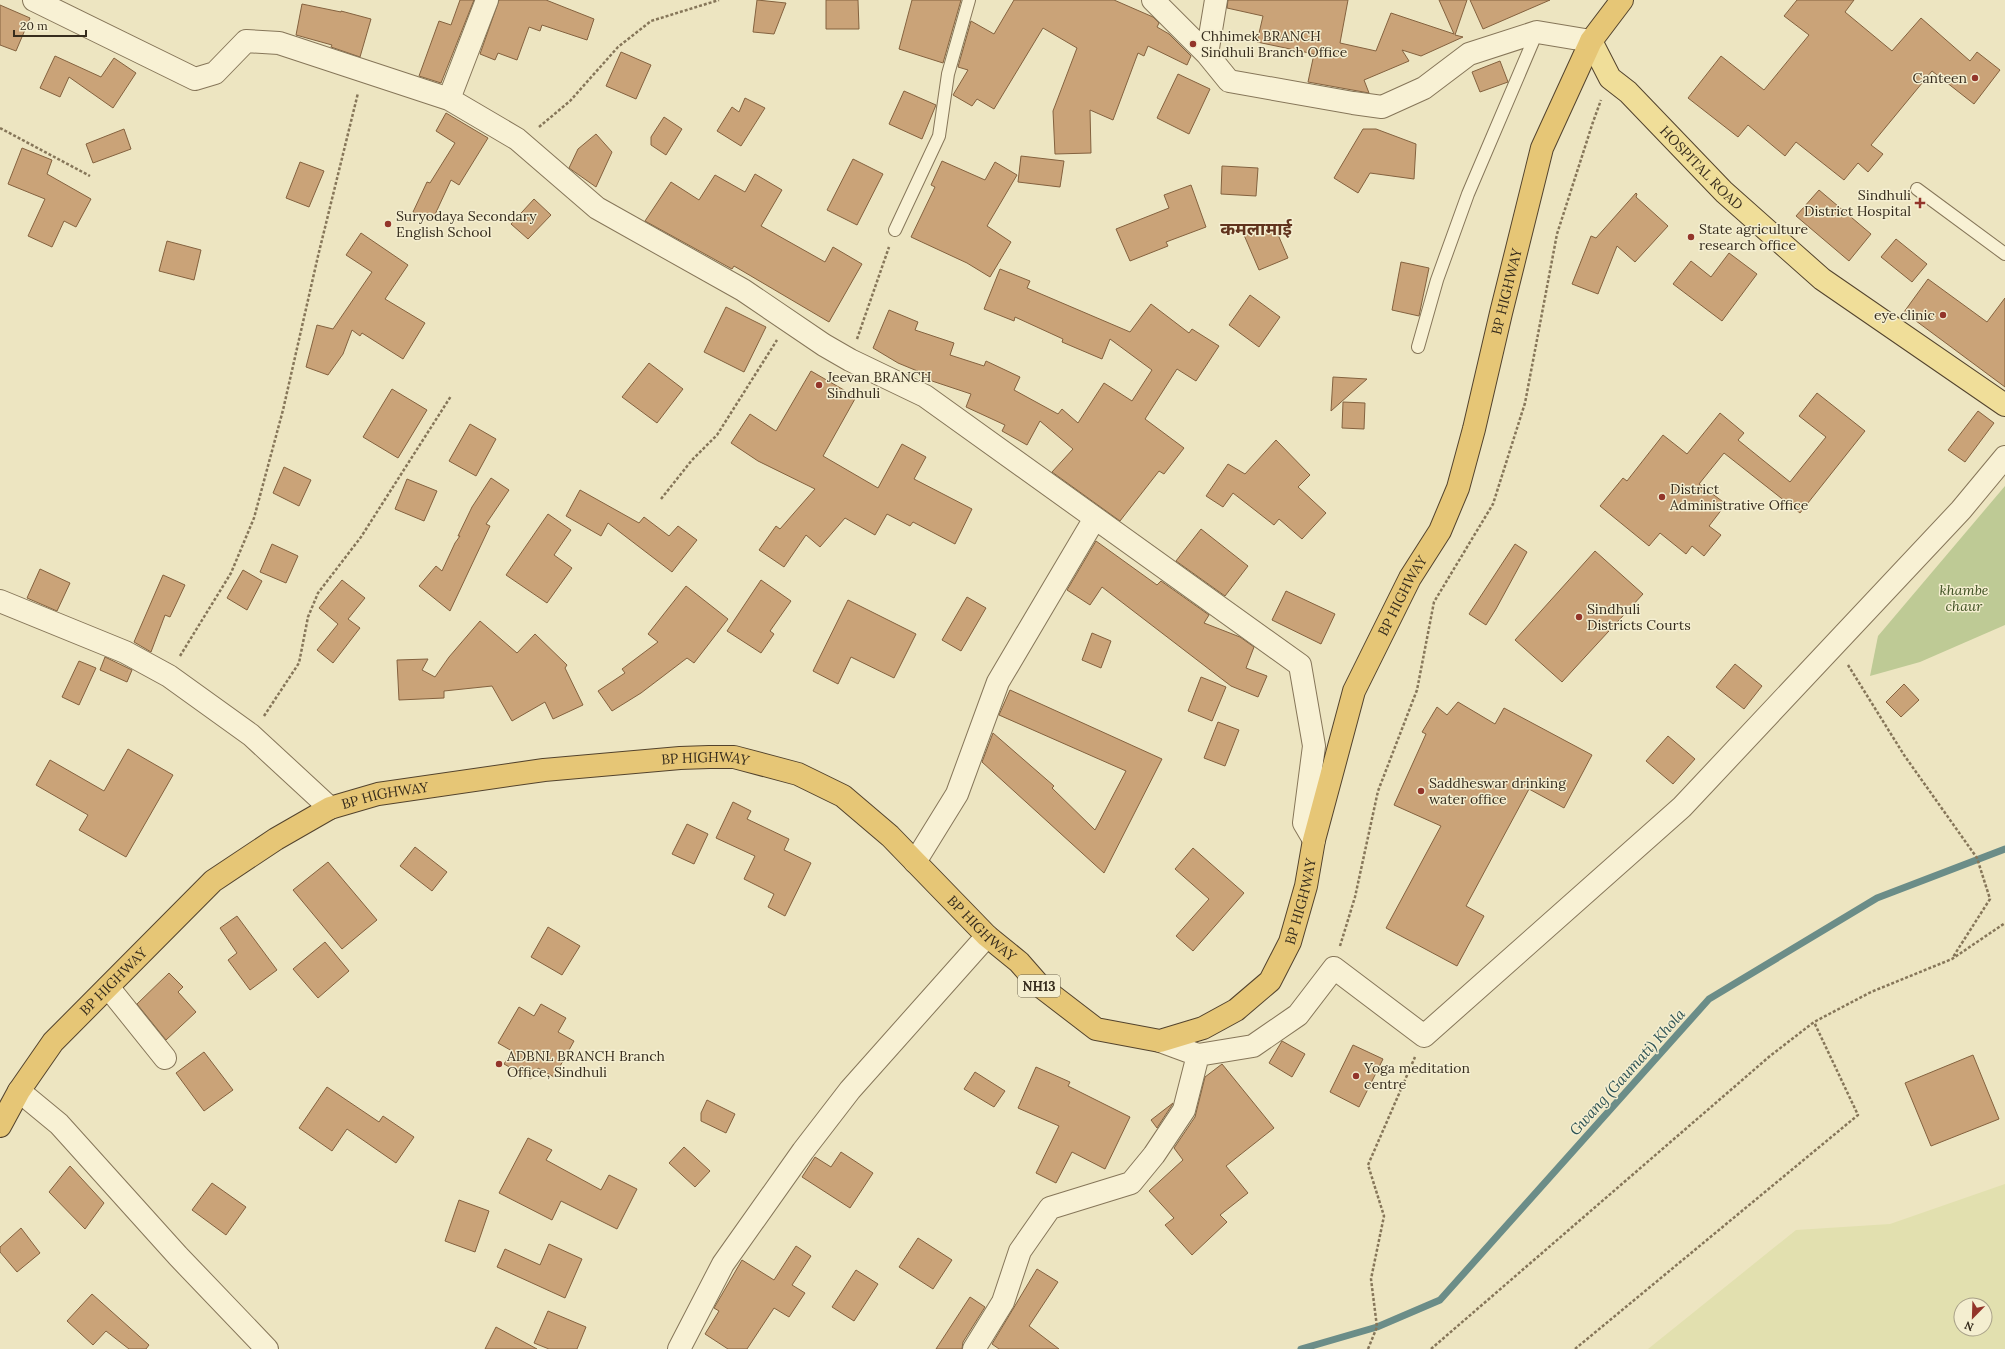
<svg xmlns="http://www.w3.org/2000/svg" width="2005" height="1349" viewBox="0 0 2005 1349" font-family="Lora,'Noto Sans Devanagari',serif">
	<rect width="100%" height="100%" fill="#ede5c1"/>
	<path fill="#e2e0af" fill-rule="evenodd" d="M 2005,1184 L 2005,1349 L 1648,1349 L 1796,1230 L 1890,1224 ZM 1961,1305 L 1985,1305 L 1985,1329 L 1961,1329 Z"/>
	<path fill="#beca95" d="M 2005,486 L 2005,625 L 1920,662 L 1870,676 L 1878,636 Z"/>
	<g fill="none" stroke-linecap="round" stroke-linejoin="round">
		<path stroke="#6b8d88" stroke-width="7" d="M 1301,1349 L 1377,1327 L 1440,1300 L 1709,999 L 1877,898 L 2005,849"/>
	</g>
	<path fill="#caa378" stroke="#84623f" d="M 460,0 L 474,0 L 441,83 L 419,76 L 439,21 L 451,25 Z
		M 499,0 L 546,0 L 594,19 L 587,40 L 542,25 L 540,31 L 529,27 L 517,60 L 498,53 L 495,60 L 480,54 Z
		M 757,0 L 786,3 L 774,34 L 753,32 Z
		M 826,0 L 858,0 L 859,29 L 826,29 Z
		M 912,0 L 961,0 L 943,63 L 899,49 Z
		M 1014,0 L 1114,0 L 1153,17 L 1159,23 L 1157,27 L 1169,34 L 1191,56 L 1187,65 L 1148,46 L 1144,56 L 1138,53 L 1113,120 L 1090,110 L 1091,153 L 1055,154 L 1053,111 L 1077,48 L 1043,28 L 994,109 L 977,99 L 972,106 L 953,95 L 968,70 L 958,67 L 971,21 L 994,34 Z
		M 1228,0 L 1348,0 L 1340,43 L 1376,51 L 1391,13 L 1454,34 L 1439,0 L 1467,0 L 1455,35 L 1463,37 L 1421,56 L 1402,50 L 1409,61 L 1364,80 L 1369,93 L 1308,82 L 1314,54 L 1257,42 L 1263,16 L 1227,8 Z
		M 1470,0 L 1550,0 L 1483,29 Z
		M 1797,0 L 1854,0 L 1845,12 L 1892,51 L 1921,18 L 1970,61 L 1977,52 L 2000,70 L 1974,104 L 1932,71 L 1871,145 L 1883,154 L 1868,172 L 1858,163 L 1844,180 L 1796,142 L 1785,156 L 1748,125 L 1738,137 L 1688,98 L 1721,56 L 1764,90 L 1809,35 L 1784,16 Z
		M 302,4 L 341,12 L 341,11 L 371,19 L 360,57 L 331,47 L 332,45 L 296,35 Z
		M 0,5 L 30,18 L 16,51 L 0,45 Z
		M 621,52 L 651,65 L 636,99 L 606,86 Z
		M 55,56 L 101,77 L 114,58 L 136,73 L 113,108 L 69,77 L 60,97 L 40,88 Z
		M 1500,61 L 1508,82 L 1480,92 L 1472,72 Z
		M 1178,74 L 1210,89 L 1189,134 L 1157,118 Z
		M 904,91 L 936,105 L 922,139 L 889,124 Z
		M 745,98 L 765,108 L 741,146 L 717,131 L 732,107 L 739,112 Z
		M 446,113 L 488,138 L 459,185 L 451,180 L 432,221 L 413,212 L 427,182 L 430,183 L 455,143 L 436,131 Z
		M 664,117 L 682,129 L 666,155 L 651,145 L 651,137 Z
		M 124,129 L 131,149 L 93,163 L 86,144 Z
		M 1363,129 L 1376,129 L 1416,144 L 1414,179 L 1370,173 L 1358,193 L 1334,178 Z
		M 596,134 L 612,152 L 596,187 L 569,168 L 578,149 Z
		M 22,148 L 52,160 L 47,174 L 91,199 L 76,227 L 64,221 L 52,247 L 28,236 L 45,199 L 8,184 Z
		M 1021,156 L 1064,161 L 1060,187 L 1018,182 Z
		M 853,159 L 883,174 L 857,225 L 827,210 Z
		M 942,161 L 985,180 L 995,162 L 1017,175 L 987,226 L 1011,242 L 990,277 L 967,263 L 911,237 L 935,187 L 931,185 Z
		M 300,162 L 324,171 L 309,207 L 286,198 Z
		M 1222,166 L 1258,168 L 1256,196 L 1221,194 Z
		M 755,174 L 782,190 L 761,226 L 825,262 L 833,247 L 862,264 L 829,322 L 734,266 L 732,269 L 645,221 L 671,182 L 699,200 L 715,175 L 745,192 Z
		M 1191,185 L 1206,227 L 1166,242 L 1168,246 L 1130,261 L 1116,229 L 1169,208 L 1164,195 Z
		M 1819,190 L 1871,234 L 1849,261 L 1796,216 Z
		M 1636,193 L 1637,194 L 1636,197 L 1668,226 L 1635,262 L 1617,246 L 1598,294 L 1572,284 L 1591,236 L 1596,238 Z
		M 534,199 L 551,215 L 528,239 L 511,224 Z
		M 1273,223 L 1288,258 L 1259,270 L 1244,235 Z
		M 361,233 L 408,265 L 385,299 L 425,323 L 403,359 L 362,333 L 360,336 L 352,330 L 343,354 L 328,375 L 306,367 L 317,325 L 333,329 L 372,272 L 346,255 Z
		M 1896,239 L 1927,264 L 1912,282 L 1881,257 Z
		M 167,241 L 201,250 L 194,280 L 159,271 Z
		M 1729,253 L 1757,274 L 1722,321 L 1673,284 L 1691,261 L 1711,277 Z
		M 1401,262 L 1429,268 L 1419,316 L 1392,310 Z
		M 1000,269 L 1030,281 L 1027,288 L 1130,332 L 1151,304 L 1189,333 L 1192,329 L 1219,346 L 1196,381 L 1177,369 L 1145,419 L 1184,448 L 1164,474 L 1159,471 L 1120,521 L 1052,472 L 1073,449 L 1040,421 L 1027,445 L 1002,431 L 1005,425 L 966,407 L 971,394 L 926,379 L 927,375 L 898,363 L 873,348 L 889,310 L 918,322 L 915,330 L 954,343 L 950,355 L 984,366 L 986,361 L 1020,377 L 1014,390 L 1058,414 L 1062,409 L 1078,423 L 1104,383 L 1132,401 L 1152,370 L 1110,339 L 1102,359 L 1062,342 L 1063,339 L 1015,317 L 1014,321 L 984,309 Z
		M 1928,279 L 1987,322 L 2005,298 L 2005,387 L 1904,312 Z
		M 1250,295 L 1280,317 L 1259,347 L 1229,325 Z
		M 726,307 L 766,327 L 744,372 L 704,352 Z
		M 649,363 L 683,389 L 657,423 L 622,397 Z
		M 811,371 L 856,397 L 823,456 L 878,488 L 902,444 L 926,457 L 914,479 L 972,509 L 955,544 L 913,522 L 910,526 L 887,514 L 875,535 L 845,518 L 820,547 L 806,535 L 784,567 L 759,550 L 776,526 L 780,529 L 815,489 L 758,461 L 731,443 L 750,414 L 776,431 Z
		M 1333,377 L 1367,379 L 1331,411 Z
		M 392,389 L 427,410 L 398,458 L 363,437 Z
		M 1817,393 L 1865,431 L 1800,513 L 1724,453 L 1699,484 L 1726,504 L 1709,526 L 1721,535 L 1704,556 L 1692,546 L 1686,554 L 1660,533 L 1649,546 L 1600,506 L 1623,478 L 1627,481 L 1663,435 L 1687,454 L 1720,413 L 1744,433 L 1738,440 L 1790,482 L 1826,437 L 1799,416 Z
		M 1343,402 L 1365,403 L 1364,429 L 1342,428 Z
		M 1978,411 L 1994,423 L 1965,462 L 1948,450 Z
		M 470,424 L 496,439 L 476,476 L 449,461 Z
		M 1276,440 L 1310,475 L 1298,487 L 1326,513 L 1302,539 L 1279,519 L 1274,525 L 1233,493 L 1223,507 L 1206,496 L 1228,464 L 1245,474 Z
		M 284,467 L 311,480 L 299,506 L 273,493 Z
		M 491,478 L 509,490 L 486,524 L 490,526 L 450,611 L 419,586 L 436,566 L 442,571 L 455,543 L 460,536 L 458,536 L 472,507 Z
		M 407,479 L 437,491 L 424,521 L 395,509 Z
		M 580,490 L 639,523 L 644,517 L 669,536 L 678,526 L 697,540 L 672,572 L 608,523 L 601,536 L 566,516 Z
		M 548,514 L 571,530 L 554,555 L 572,568 L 547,603 L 506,575 Z
		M 1201,529 L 1248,566 L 1225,596 L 1176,561 Z
		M 1096,541 L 1157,585 L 1161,581 L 1209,615 L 1204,623 L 1240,637 L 1254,647 L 1246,668 L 1267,676 L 1258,697 L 1231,686 L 1102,587 L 1090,605 L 1067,590 Z
		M 272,544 L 298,556 L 286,583 L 260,572 Z
		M 1515,544 L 1527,552 L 1496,609 L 1486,625 L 1469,614 Z
		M 1595,551 L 1643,594 L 1562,682 L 1515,640 Z
		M 40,569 L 70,583 L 57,611 L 27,598 Z
		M 243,570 L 262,581 L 247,610 L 227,598 Z
		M 163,575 L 185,585 L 170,617 L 165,615 L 151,652 L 134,642 Z
		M 342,580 L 365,598 L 348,619 L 360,628 L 333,663 L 317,650 L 338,624 L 319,608 Z
		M 761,580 L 791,601 L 770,631 L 774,634 L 761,653 L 727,631 Z
		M 686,586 L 728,619 L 694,663 L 687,658 L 641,693 L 612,711 L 598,691 L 625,673 L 622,669 L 658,642 L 648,634 Z
		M 1286,591 L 1335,614 L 1321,644 L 1272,620 Z
		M 967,597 L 986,608 L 961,651 L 942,640 Z
		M 848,600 L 916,634 L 894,678 L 851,657 L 838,684 L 813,671 Z
		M 480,621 L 517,653 L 535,634 L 567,665 L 565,668 L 583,705 L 553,719 L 545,702 L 512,721 L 492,686 L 444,691 L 444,698 L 399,700 L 397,660 L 428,659 L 422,670 L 435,677 L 449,657 Z
		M 1092,633 L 1111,641 L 1101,668 L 1082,660 Z
		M 105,657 L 132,670 L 127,682 L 100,670 Z
		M 79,661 L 96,668 L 79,705 L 62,697 Z
		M 1735,664 L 1762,686 L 1744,709 L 1716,687 Z
		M 1201,677 L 1226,687 L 1212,721 L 1188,711 Z
		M 1904,684 L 1919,700 L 1901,717 L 1886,702 Z
		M 1010,690 L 1162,759 L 1104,873 L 982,762 L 993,733 L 1054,786 L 1052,788 L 1095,830 L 1126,771 L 999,715 Z
		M 1458,702 L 1495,724 L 1504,708 L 1592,755 L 1564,808 L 1529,789 L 1466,906 L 1484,916 L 1457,966 L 1386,928 L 1441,826 L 1394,805 L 1426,734 L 1422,732 L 1437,707 L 1447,715 Z
		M 1218,722 L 1239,730 L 1225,766 L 1204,758 Z
		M 1668,736 L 1695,759 L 1673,784 L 1646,761 Z
		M 128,749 L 173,775 L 126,857 L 79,830 L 88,815 L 36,785 L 50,760 L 104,791 Z
		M 733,802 L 751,811 L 747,819 L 789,839 L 784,850 L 811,863 L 785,916 L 768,907 L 774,894 L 744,879 L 755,856 L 716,838 Z
		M 687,824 L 708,834 L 694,864 L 672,854 Z
		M 415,847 L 447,872 L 432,891 L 400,866 Z
		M 1193,848 L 1244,893 L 1193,951 L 1176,936 L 1209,899 L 1175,869 Z
		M 328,862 L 377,920 L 342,949 L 293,890 Z
		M 237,916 L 277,970 L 250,990 L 228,960 L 237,953 L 220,928 Z
		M 548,927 L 580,946 L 562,975 L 531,957 Z
		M 325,942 L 349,971 L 318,998 L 293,969 Z
		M 169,973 L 183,987 L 178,992 L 196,1012 L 166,1040 L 137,1004 Z
		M 541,1004 L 566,1018 L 558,1032 L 574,1041 L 554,1077 L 538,1068 L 531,1079 L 504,1064 L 512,1051 L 498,1043 L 519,1007 L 534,1016 Z
		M 1282,1041 L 1305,1054 L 1292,1077 L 1269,1063 Z
		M 1353,1045 L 1383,1059 L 1359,1107 L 1330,1092 Z
		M 204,1052 L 233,1090 L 204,1111 L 176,1073 Z
		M 1973,1055 L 1999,1119 L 1931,1146 L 1905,1083 Z
		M 1222,1064 L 1274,1128 L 1226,1166 L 1248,1193 L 1220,1215 L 1227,1222 L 1192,1255 L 1165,1225 L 1174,1218 L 1149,1191 L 1183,1160 L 1174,1148 L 1195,1117 L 1205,1077 Z
		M 1036,1067 L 1070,1082 L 1068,1086 L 1130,1117 L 1105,1169 L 1072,1152 L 1056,1183 L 1036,1173 L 1059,1126 L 1018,1108 Z
		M 975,1072 L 1005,1091 L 994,1107 L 964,1089 Z
		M 327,1087 L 379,1122 L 383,1116 L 414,1137 L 396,1163 L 347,1129 L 332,1151 L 299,1128 Z
		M 707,1100 L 735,1114 L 726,1133 L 701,1121 L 701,1113 Z
		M 1173,1103 L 1172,1105 L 1157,1128 L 1151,1120 Z
		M 528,1138 L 552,1150 L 546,1160 L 601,1190 L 609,1175 L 637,1189 L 617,1229 L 561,1201 L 552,1220 L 499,1193 Z
		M 684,1147 L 710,1171 L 695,1187 L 669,1163 Z
		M 841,1152 L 873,1173 L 850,1208 L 802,1177 L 815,1157 L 831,1167 Z
		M 70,1166 L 104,1203 L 85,1229 L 49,1192 Z
		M 212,1183 L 246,1207 L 226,1235 L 192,1210 Z
		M 459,1200 L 489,1211 L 475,1252 L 445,1241 Z
		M 21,1228 L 40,1253 L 17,1272 L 0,1252 L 0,1247 Z
		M 918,1238 L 952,1260 L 933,1289 L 899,1267 Z
		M 549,1244 L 582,1259 L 565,1298 L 497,1267 L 505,1249 L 540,1265 Z
		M 796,1246 L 811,1256 L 792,1285 L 805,1293 L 789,1317 L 774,1308 L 747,1349 L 728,1349 L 705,1334 L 719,1311 L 714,1308 L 742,1260 L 774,1280 Z
		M 1037,1269 L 1058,1282 L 1029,1326 L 1059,1349 L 999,1349 L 992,1344 Z
		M 856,1270 L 878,1284 L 854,1321 L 832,1307 Z
		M 92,1294 L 149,1345 L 146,1349 L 129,1349 L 106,1331 L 93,1345 L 67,1321 Z
		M 970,1297 L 985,1307 L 963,1342 L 962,1349 L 936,1349 Z
		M 548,1311 L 586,1327 L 577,1349 L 549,1349 L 534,1343 Z
		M 496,1327 L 537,1349 L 485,1349 Z"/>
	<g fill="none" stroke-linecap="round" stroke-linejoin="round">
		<defs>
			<path id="service" d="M 1917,189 L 2005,254
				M 895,230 L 939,136 L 948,74 L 969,0
				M 1418,347 L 1437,280 L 1468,194 L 1537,32"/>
			<path id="minor" d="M 34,0 L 195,79 L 215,73 L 246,41 L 279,43 L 449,99 L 517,139 L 597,208 L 743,290 L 824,345 L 850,360 L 925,396 L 1300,665 L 1314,746 L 1304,823 L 1314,840
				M 1153,0 L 1207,54 L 1229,81 L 1353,103 L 1382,107 L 1424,88 L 1469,54 L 1537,32 L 1591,41
				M 1207,54 L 1216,0
				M 449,99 L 487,0
				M 0,601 L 125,652 L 169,676 L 251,735 L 330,808
				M 915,862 L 957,794 L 998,682 L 1095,518
				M 108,987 L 165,1058
				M 1160,1041 L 1198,1055 L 1253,1046 L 1298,1015 L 1334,968 L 1424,1036 L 1682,807 L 1961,510 L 2005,457
				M 19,1091 L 59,1124 L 178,1256 L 267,1349
				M 679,1349 L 723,1264 L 803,1151 L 850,1090 L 987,936
				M 974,1349 L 1003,1302 L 1020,1251 L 1050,1208 L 1131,1183 L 1154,1155 L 1184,1110 L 1198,1055"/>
			<g id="primary">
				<path id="s1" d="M 1591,41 L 1610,78 L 1628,92 L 1724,192 L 1822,279 L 2005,405"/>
			</g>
			<g id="trunk">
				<path id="s2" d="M 0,1126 L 19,1091 L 53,1042 L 213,881 L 276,839 L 330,808 L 378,794 L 544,770 L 680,758 L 709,757 L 734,757 L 798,774 L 843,796 L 890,836 L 987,936 L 1019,962 L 1040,986 L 1096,1029 L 1160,1041 L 1203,1028 L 1236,1010 L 1270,981 L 1290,942 L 1306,886 L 1314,840 L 1354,691 L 1410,578 L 1440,531 L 1458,488 L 1474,429 L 1501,313 L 1542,148 L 1591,41 L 1622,0"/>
			</g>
		</defs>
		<use href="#service" stroke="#867659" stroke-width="14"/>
		<use href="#minor" stroke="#867659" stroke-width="24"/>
		<use href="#primary" stroke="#53432d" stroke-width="24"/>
		<use href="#trunk" stroke="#53432d" stroke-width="24"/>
		<path stroke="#867659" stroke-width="2.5" stroke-dasharray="3 2" stroke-linecap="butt" d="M 539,127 L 570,101 L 618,47 L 651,21 L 719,0
			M 0,128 L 90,176
			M 857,339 L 889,247
			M 661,499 L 692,460 L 717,435 L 777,340
			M 180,656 L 231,573 L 254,518 L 283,410 L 318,256 L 358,93
			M 1848,665 L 1904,755 L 1977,858 L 1990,899 L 1953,957
			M 264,716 L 299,663 L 308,617 L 318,593 L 361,537 L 451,396
			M 1340,946 L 1355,897 L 1378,791 L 1417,690 L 1434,602 L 1493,504 L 1525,403 L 1557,234 L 1593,122 L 1601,100
			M 1368,1349 L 1377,1327 L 1371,1279 L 1384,1216 L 1368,1165 L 1415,1057
			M 1431,1349 L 1770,1056 L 1814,1022 L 1871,992 L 1952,959 L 2005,923
			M 1575,1349 L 1858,1115 L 1814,1022"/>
		<use href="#service" stroke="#f8f1d4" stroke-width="12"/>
		<use href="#minor" stroke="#f8f1d4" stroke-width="22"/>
		<use href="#primary" stroke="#f0de99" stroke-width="22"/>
		<use href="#trunk" stroke="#e6c676" stroke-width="22"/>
	</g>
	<g fill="#93352a" stroke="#f4eed0" stroke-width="1.5">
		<circle cx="1193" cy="44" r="4"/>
		<circle cx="1975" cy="78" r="4"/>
		<path d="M1918 197h4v4h4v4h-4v4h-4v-4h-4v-4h4z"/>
		<circle cx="388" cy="224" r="4"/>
		<circle cx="1691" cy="237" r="4"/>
		<circle cx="1943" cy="315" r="4"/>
		<circle cx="819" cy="385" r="4"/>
		<circle cx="1662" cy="497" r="4"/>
		<circle cx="1579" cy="617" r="4"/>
		<circle cx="1421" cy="791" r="4"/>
		<circle cx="499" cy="1064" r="4"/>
		<circle cx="1356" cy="1076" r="4"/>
	</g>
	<g text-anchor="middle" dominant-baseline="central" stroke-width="3" stroke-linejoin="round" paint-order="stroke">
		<rect fill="#f4eed0" stroke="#6f6653" stroke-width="1" x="1018" y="975" width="42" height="22" rx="3"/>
		<g font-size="13" font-weight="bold" fill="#362c1d">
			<text x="1039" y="986">NH13</text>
		</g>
		<g font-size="14" fill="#362c1d" stroke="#f4eed0" text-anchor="start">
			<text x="1201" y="36">Chhimek BRANCH<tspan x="1201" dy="16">Sindhuli Branch Office</tspan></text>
			<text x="1967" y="78" text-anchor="end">Canteen</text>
			<text x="1911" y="195" text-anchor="end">Sindhuli<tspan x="1911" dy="16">District Hospital</tspan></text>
			<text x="396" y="216">Suryodaya Secondary<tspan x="396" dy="16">English School</tspan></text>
			<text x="1699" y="229">State agriculture<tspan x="1699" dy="16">research office</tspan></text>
			<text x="1935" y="315" text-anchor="end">eye clinic</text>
			<text x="827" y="377">Jeevan BRANCH<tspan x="827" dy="16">Sindhuli</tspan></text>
			<text x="1670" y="489">District<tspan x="1670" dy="16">Administrative Office</tspan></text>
			<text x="1587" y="609">Sindhuli<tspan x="1587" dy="16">Districts Courts</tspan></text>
			<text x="1429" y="783">Saddheswar drinking<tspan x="1429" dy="16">water office</tspan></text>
			<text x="507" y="1056">ADBNL BRANCH Branch<tspan x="507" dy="16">Office, Sindhuli</tspan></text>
			<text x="1364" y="1068">Yoga meditation<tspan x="1364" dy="16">centre</tspan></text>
		</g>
		<g font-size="14" fill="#362c1d" stroke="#f4eed0">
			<text stroke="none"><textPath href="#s1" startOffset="170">HOSPITAL ROAD</textPath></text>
			<text stroke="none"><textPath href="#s2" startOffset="2260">BP HIGHWAY</textPath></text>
			<text stroke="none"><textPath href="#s2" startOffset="1936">BP HIGHWAY</textPath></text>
			<text stroke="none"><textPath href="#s2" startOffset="844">BP HIGHWAY</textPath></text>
			<text stroke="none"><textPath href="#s2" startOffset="521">BP HIGHWAY</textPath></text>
			<text stroke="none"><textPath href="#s2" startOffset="1612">BP HIGHWAY</textPath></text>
			<text stroke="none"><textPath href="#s2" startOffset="1181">BP HIGHWAY</textPath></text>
			<text stroke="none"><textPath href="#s2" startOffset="185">BP HIGHWAY</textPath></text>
		</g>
		<g font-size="14" font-style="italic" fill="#415224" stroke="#f4eed0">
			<text x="1964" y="590">khambe<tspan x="1964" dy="16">chaur</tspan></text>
		</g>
		<g font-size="15" font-style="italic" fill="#2d5355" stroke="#f4eed0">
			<text transform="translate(1627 1072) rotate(-48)">Gwang (Gaumati) Khola</text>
		</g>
		<g font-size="18" font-weight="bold" fill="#61331d" stroke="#f4eed0">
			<text x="1256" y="228">कमलामाई</text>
		</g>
	</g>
	<g transform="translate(1973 1317) rotate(203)"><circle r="19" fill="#f4eed0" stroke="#a8a088"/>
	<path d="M0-3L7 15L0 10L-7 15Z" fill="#93352a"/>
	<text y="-6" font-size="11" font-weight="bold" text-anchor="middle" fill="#362c1d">N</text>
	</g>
	<path d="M14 30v6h72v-6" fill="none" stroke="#362c1d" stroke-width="2"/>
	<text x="20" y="30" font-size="12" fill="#362c1d" stroke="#f4eed0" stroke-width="3" paint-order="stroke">20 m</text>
</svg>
